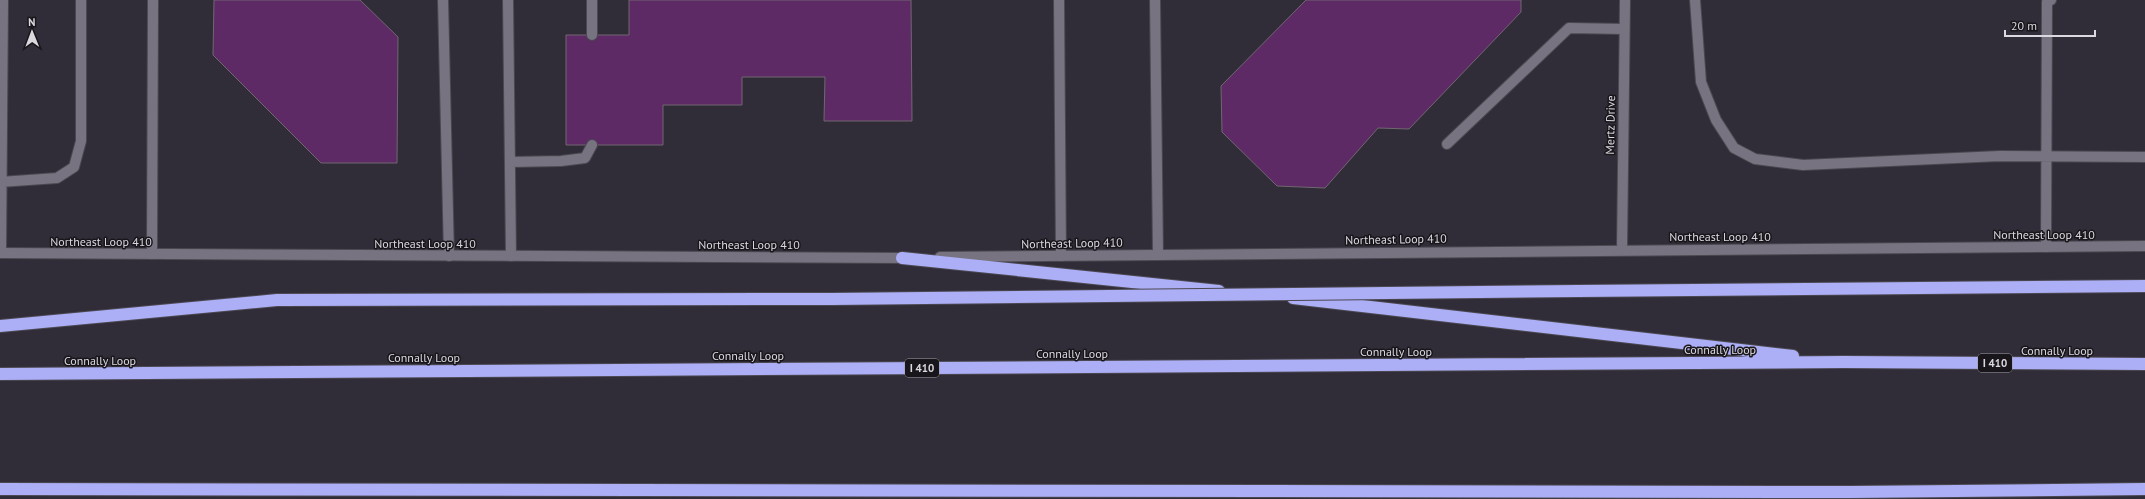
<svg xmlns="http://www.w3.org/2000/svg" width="2145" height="499" viewBox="0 0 2145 499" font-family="'PT Sans',sans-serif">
	<rect width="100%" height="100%" fill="#312d38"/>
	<path fill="#5e2a66" stroke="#706771" d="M 214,0 L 360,0 L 398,37 L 397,163 L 321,163 L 213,55 Z
		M 629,0 L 911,0 L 912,121 L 824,121 L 825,77 L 742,77 L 742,105 L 663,105 L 663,145 L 566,145 L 566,35 L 629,35 Z
		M 1306,0 L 1521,0 L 1521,12 L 1409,129 L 1378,128 L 1325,188 L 1277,186 L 1222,132 L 1221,86 Z"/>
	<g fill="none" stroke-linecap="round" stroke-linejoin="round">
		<defs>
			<path id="lane" d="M 443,0 L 449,256
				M 508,0 L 511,256
				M 1059,0 L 1061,256
				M 1155,0 L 1158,255
				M 1695,0 L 1701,82 L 1716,120 L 1734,148 L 1755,159 L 1803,165 L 2000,156 L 2145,157
				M 592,35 L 592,0
				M 1447,144 L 1569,28 L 1624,29
				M 510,162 L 561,161 L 585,158 L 592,145
				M 0,182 L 57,178 L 74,167 L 81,141 L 81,0
				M 2046,247 L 2047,2 L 2051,0
				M 1,253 L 3,0
				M 152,254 L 153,0"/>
			<path id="street" d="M 1622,250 L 1625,0"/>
			<path id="secondary" d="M 0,253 L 910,258
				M 940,257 L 2145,246"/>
			<path id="highway" d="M 902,258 L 1219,291
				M 1578,291 L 2145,286
				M 1293,298 L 1793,356
				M 0,326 L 277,300 L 831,299
				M 0,374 L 1844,362 L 2145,364
				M 0,489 L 1851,492 L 2145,489"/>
		</defs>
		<use href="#lane" stroke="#4b4851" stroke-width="12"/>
		<use href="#street" stroke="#4b4851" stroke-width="12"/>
		<use href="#secondary" stroke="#4b4851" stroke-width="12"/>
		<use href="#highway" stroke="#4b4851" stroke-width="14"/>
		<use href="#lane" stroke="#787380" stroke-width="10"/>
		<use href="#street" stroke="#787380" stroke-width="10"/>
		<use href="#secondary" stroke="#787380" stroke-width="10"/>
		<use href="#highway" stroke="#acaef6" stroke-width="12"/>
		<defs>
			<path id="highway-bridge" d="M 831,299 L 1578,291"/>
		</defs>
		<use href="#highway-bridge" stroke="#4b4851" stroke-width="14" stroke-linecap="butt"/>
		<use href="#highway-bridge" stroke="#acaef6" stroke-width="12"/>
	</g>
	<g text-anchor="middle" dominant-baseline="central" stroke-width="3" stroke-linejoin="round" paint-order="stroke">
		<g fill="#18161b" stroke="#a09ea4" stroke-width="1">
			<rect x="1978" y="354" width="34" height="18" rx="3"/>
			<rect x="905" y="359" width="34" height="18" rx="3"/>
		</g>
		<g font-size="11" font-weight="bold" fill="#dbd8df">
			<text x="1995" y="363">I 410</text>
			<text x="922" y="368">I 410</text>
		</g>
		<g font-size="12" fill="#dbd8df" stroke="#18161b">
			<text transform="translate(1610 125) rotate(-89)">Mertz Drive</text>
			<text x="2044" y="234">Northeast Loop 410</text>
			<text x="1720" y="236">Northeast Loop 410</text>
			<text transform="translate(1396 239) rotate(-1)">Northeast Loop 410</text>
			<text x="101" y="241">Northeast Loop 410</text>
			<text x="425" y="243">Northeast Loop 410</text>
			<text transform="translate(1072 243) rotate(-1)">Northeast Loop 410</text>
			<text x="749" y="244">Northeast Loop 410</text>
			<text x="1720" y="349">Connally Loop</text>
			<text x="2057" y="350">Connally Loop</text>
			<text x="1396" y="351">Connally Loop</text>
			<text x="1072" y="353">Connally Loop</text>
			<text x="748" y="355">Connally Loop</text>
			<text x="424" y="357">Connally Loop</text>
			<text x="100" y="360">Connally Loop</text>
		</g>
	</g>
	<g transform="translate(32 32) rotate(359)" stroke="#18161b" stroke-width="3" paint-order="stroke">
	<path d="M0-3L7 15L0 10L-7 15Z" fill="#dbd8df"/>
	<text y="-6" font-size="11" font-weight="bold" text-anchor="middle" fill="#dbd8df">N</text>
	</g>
	<path d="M2005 30v6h90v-6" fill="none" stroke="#dbd8df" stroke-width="2"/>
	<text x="2011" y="30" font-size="12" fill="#dbd8df" stroke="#18161b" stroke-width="3" paint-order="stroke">20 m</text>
</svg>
